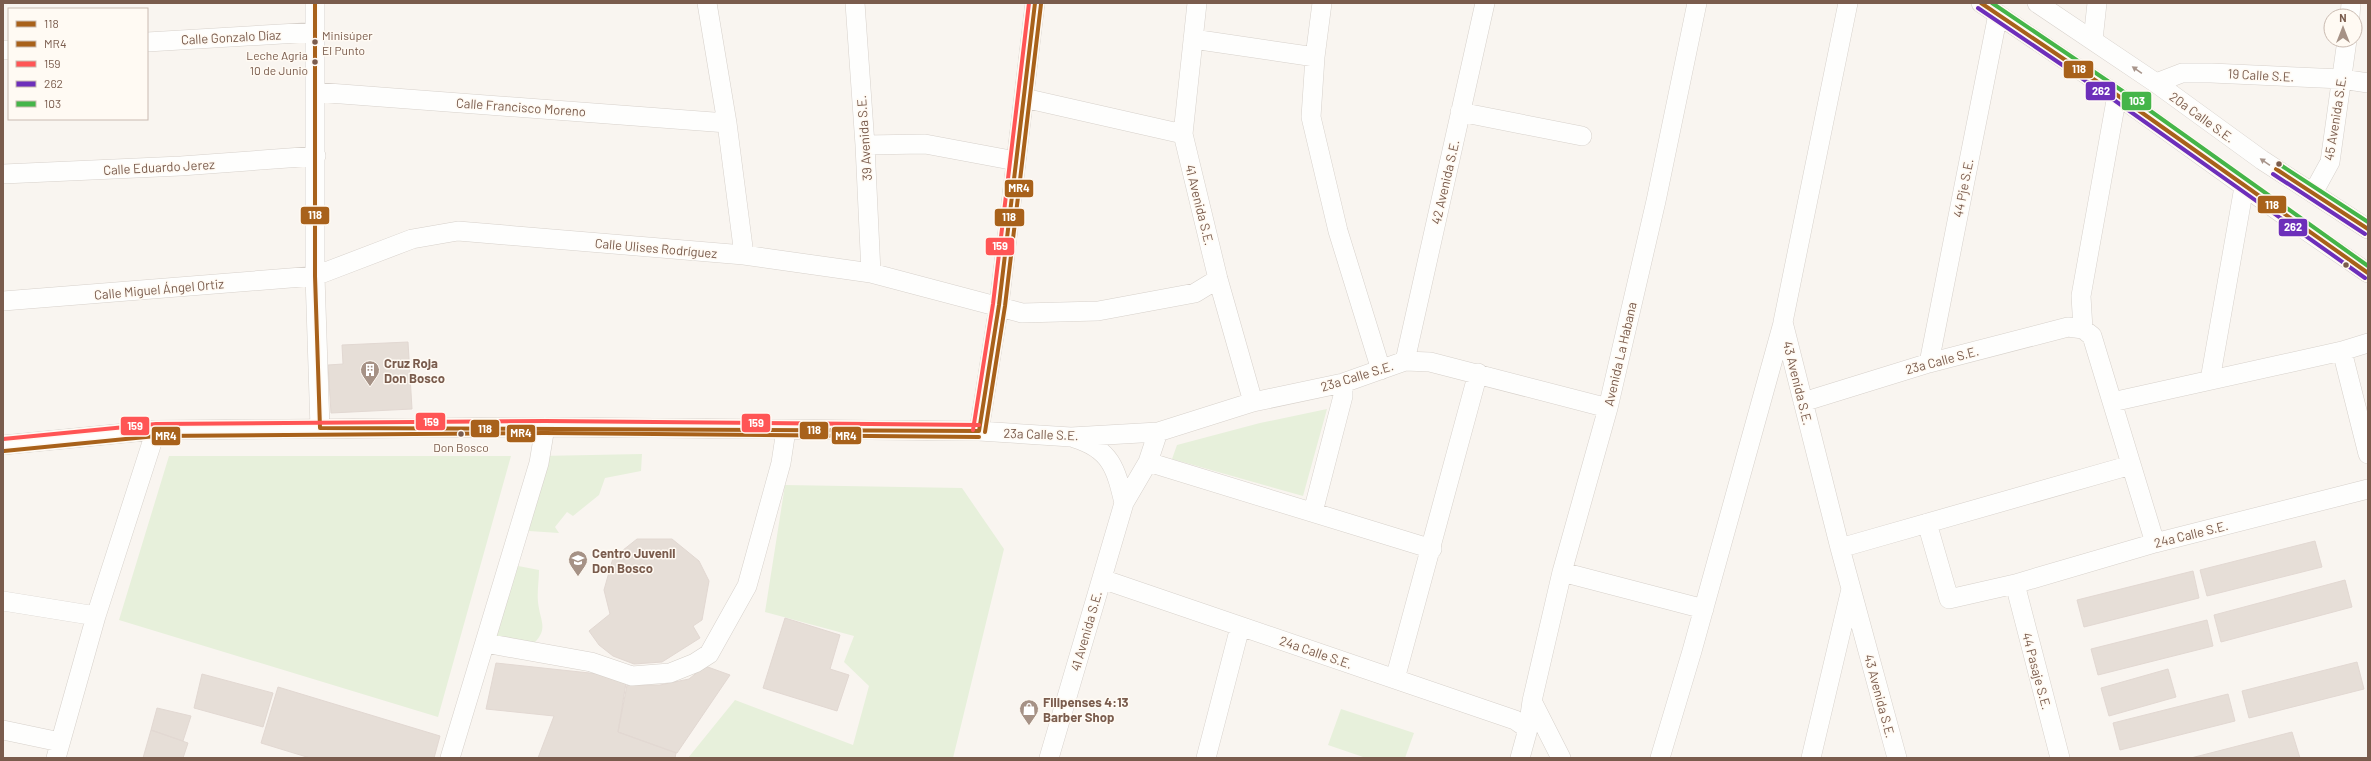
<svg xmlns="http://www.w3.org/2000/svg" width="2371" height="761" viewBox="0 0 2371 761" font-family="Barlow,sans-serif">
	<rect width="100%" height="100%" fill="#f9f5f0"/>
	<path fill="#e7f0db" d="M 1327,409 L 1303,496 L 1172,459 L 1177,445 L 1260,423 Z
		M 642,454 L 641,471 L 605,478 L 599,495 L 573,516 L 567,512 L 555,527 L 559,533 L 529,531 L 540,456 Z
		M 169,456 L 511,456 L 438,717 L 119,620 Z
		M 785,485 L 962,488 L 1004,549 L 953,758 L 688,758 L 735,700 L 853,745 L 869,686 L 844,662 L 854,636 L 765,612 Z
		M 513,565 L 539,570 C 539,580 537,592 538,602 C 540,622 550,629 531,646 L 491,637 Z
		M 1341,709 L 1414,733 L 1405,758 L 1366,758 L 1328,745 Z"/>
	<path fill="#e6ded7" stroke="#e2d8d2" d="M 408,342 L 412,409 L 331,413 L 328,365 L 343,364 L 342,345 Z
		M 637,539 L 672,539 L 699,561 L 709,581 L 702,620 L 693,626 L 700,638 L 662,662 L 634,664 L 613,656 L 599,645 L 589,631 L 610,614 L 604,590 L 613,558 Z
		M 2315,541 L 2322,567 L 2207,596 L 2200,570 Z
		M 2193,571 L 2199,598 L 2084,627 L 2077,600 Z
		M 2345,580 L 2352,607 L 2221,642 L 2214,615 Z
		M 785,618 L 840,635 L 830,669 L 849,675 L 837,711 L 763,688 Z
		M 2207,620 L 2213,646 L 2098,675 L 2091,649 Z
		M 2357,662 L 2364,689 L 2249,718 L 2242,691 Z
		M 496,663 L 627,677 L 618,732 L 676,753 L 675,758 L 538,758 L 554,716 L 486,709 Z
		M 705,666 L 730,675 L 677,753 L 618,732 L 627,685 L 660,685 L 689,679 Z
		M 2168,669 L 2176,697 L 2109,716 L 2101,688 Z
		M 202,674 L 273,693 L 263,727 L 194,708 Z
		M 278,687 L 440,736 L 434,758 L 310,758 L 261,743 Z
		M 2228,694 L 2235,721 L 2120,750 L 2113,723 Z
		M 157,708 L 191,716 L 183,741 L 151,730 Z
		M 151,730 L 188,743 L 183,758 L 143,758 Z
		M 2292,732 L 2300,758 L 2191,758 Z"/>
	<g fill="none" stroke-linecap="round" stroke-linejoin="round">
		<defs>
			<path id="minor" d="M 315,3 L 315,276 L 320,428
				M 707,3 L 727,123 L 744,255
				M 855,3 L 865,145 L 871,273
				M 1197,3 L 1183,134 L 1218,279 L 1253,402
				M 1322,3 L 1315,57 L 1311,117 L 1338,231 L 1381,370
				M 1848,3 L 1783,322 L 1840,548 L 1897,758
				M 1981,3 L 2117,95 L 2298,225 L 2368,273
				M 2037,3 L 2156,83 L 2262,160 L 2368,229
				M 2350,16 L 2351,3
				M 1193,39 L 1315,57
				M 2093,40 L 2097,3
				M 147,42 L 315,32
				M 3,50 L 9,50
				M 2156,83 L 2182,73 L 2211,73 L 2342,79 L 2368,83
				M 315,92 L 727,123
				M 2117,95 L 2081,296 L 2083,329 L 2092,336 L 2155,543
				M 1024,98 L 1183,134
				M 1460,112 L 1582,136
				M 865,145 L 925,144 L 1016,161
				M 3,174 L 181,166 L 316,156
				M 2313,193 L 2330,162 L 2347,40
				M 3,301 L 315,276 L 412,239 L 458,231 L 744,255 L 871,273 L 1022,313 L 1098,311 L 1195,293 L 1218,279
				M 2342,351 L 2368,454
				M 1405,361 L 1485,3
				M 1929,363 L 1998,14
				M 2210,380 L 2244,187
				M 1803,402 L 1929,363 L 2068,327 L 2083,329
				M 2112,402 L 2342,351 L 2368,343
				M 979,431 L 999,305 L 1035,3
				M 1074,438 C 1111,449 1116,469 1124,503
				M 3,445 L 156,430 L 545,427 L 979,431 L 1071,437 L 1158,432 L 1253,402 L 1343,383 L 1405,361 L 1430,362 L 1608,408
				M 1148,462 L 1432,549
				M 1313,512 L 1343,396 L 1343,383
				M 1927,523 L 1949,599 L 2015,584 L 2155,543 L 2368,489
				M 1840,548 L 2131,465
				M 1562,572 L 1704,609
				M 1102,579 L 1515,720 L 1528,729
				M 2015,584 L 2060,758
				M 3,601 L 96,616
				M 485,643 L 591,662 L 632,676 L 670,673 L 695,663 L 709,654 L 747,586 L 781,463 L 786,430
				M 1395,679 L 1478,373
				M 1532,701 L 1561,758
				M 3,730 L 60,742
				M 56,758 L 96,616 L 156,430
				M 450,758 L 539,463 L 545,427
				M 1049,758 L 1124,503 L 1148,462 L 1158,432
				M 1206,758 L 1240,627
				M 1520,758 L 1528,729 L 1532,701 L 1562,572 L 1608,408 L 1656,201 L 1697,3
				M 1660,758 L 1692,651 L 1783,323
				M 1811,758 L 1851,589"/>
		</defs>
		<use href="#minor" stroke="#d7d1cb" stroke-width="20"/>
		<use href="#minor" stroke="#fefefd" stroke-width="19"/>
		<defs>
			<path id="bus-1" d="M 315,3 L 315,276 L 320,428
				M 1981,3 L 2117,95 L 2368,273
				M 2276,169 L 2368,229
				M 320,428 L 979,431
				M 979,431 L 999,305 L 1035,3"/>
			<path id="bus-2" d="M 985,432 L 1005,306 L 1041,4
				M 4,451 L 156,436 L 545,433 L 979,437"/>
			<path id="bus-3" d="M 973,430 L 993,304 L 1029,3
				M 3,439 L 156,424 L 545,421 L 979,425"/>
			<path id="bus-4" d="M 1978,8 L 2114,100 L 2365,278
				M 2273,174 L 2365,234"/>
			<path id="bus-5" d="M 1992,3 L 2121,90 L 2368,266
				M 2279,164 L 2368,222"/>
		</defs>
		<use href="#bus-1" stroke="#fffaf3" stroke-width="7"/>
		<use href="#bus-2" stroke="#fffaf3" stroke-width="7"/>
		<use href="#bus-3" stroke="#fffaf3" stroke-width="7"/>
		<use href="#bus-4" stroke="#fffaf3" stroke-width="7"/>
		<use href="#bus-5" stroke="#fffaf3" stroke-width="7"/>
		<use href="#bus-1" stroke="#a8611a" stroke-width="4"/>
		<use href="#bus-2" stroke="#a8611a" stroke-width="4"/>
		<use href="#bus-3" stroke="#f55" stroke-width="4"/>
		<use href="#bus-4" stroke="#6d2fba" stroke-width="4"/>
		<use href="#bus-5" stroke="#45b549" stroke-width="4"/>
	</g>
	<defs><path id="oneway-solid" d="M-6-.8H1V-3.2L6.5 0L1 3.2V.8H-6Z"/></defs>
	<g fill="#a8958b">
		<use href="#oneway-solid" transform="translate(2137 70) rotate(-145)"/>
		<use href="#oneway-solid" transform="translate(2265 162) rotate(-146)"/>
	</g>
	<defs>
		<symbol id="building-pin" viewBox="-11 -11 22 30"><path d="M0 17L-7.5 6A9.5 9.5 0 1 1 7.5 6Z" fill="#a69286" stroke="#fffaf3"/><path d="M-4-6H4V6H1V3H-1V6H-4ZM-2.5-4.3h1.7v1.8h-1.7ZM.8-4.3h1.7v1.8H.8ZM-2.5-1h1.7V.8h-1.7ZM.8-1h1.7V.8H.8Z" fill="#fff"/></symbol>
		<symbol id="school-pin" viewBox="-11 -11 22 30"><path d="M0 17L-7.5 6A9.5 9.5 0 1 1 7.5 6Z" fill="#a69286" stroke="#fffaf3"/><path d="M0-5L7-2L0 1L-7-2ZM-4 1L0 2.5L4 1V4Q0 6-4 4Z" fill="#fff"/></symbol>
		<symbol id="shop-pin" viewBox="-11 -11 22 30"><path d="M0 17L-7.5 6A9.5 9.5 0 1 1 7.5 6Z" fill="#a69286" stroke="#fffaf3"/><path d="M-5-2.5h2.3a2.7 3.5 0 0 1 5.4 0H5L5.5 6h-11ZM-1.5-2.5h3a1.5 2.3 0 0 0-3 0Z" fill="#fff"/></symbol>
	</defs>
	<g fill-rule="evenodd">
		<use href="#building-pin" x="359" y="359" width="22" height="30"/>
		<use href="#school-pin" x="567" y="549" width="22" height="30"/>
		<use href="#shop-pin" x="1018" y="698" width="22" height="30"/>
	</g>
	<g fill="#7a5c4d" stroke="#fffaf3" stroke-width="1.5">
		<circle cx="315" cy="42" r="3.5"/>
		<circle cx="315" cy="62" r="3.5"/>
		<circle cx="2279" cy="164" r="3.5"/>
		<circle cx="2346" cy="265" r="3.5"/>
		<circle cx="461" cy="434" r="3.5"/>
	</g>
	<g text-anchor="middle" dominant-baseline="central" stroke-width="3" stroke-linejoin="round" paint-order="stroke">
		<g font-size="12" fill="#7a5c4d" stroke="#fffaf3" text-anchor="start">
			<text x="322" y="35">Minisúper<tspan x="322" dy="15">El Punto</tspan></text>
			<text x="308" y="55" text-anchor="end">Leche Agria<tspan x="308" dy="15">10 de Junio</tspan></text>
			<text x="461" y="447" text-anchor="middle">Don Bosco</text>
		</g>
		<g font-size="13" fill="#7a5c4d" stroke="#fffaf3">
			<text transform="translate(231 37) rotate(-3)">Calle Gonzalo Díaz</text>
			<text transform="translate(2261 75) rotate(3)">19 Calle S.E.</text>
			<text transform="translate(521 107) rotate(4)">Calle Francisco Moreno</text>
			<text transform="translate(2202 117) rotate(36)">20a Calle S.E.</text>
			<text transform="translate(2335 118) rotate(-81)">45 Avenida S.E.</text>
			<text transform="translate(864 138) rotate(-94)">39 Avenida S.E.</text>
			<text transform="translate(159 167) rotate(-3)">Calle Eduardo Jerez</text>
			<text transform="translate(1445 182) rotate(-77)">42 Avenida S.E.</text>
			<text transform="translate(1963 188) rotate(-79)">44 Pje S.E.</text>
			<text transform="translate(1200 205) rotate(76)">41 Avenida S.E.</text>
			<text transform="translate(656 248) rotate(5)">Calle Ulises Rodríguez</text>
			<text transform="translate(159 289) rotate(-5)">Calle Miguel Ángel Ortiz</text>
			<text transform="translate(1620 354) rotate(-77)">Avenida La Habana</text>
			<text transform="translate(1942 360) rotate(-15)">23a Calle S.E.</text>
			<text transform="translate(1357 376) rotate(-17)">23a Calle S.E.</text>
			<text transform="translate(1798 383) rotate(76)">43 Avenida S.E.</text>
			<text transform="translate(1041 434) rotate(2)">23a Calle S.E.</text>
			<text transform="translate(2191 534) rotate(-14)">24a Calle S.E.</text>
			<text transform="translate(1086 631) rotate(-74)">41 Avenida S.E.</text>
			<text transform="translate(1316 652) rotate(19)">24a Calle S.E.</text>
			<text transform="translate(2037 671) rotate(75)">44 Pasaje S.E.</text>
			<text transform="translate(1880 696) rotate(75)">43 Avenida S.E.</text>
		</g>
		<g font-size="13" font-weight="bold" fill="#7a5c4d" stroke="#fffaf3" text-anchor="start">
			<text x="384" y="363">Cruz Roja<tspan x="384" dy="15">Don Bosco</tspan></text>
			<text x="592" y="553">Centro Juvenil<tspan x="592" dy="15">Don Bosco</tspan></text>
			<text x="1043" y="702">Filipenses 4:13<tspan x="1043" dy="15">Barber Shop</tspan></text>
		</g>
	</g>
	<g stroke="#fffaf3" stroke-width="1.5">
		<rect x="2063" y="60" width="31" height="19" rx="4" fill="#a8611a"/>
		<rect x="2085" y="81" width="31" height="20" rx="4" fill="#6d2fba"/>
		<rect x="2121" y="91" width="31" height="20" rx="4" fill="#45b549"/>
		<rect x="1004" y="179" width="30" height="19" rx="4" fill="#a8611a"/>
		<rect x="2257" y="195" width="30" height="19" rx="4" fill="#a8611a"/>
		<rect x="300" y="206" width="30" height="19" rx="4" fill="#a8611a"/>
		<rect x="994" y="208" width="31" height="19" rx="4" fill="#a8611a"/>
		<rect x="2278" y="218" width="30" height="19" rx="4" fill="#6d2fba"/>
		<rect x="985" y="237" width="30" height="19" rx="4" fill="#f55"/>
		<rect x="415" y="412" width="31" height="19" rx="4" fill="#f55"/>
		<rect x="741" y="413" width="30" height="20" rx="4" fill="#f55"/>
		<rect x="120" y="416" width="30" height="20" rx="4" fill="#f55"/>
		<rect x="470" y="419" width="30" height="19" rx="4" fill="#a8611a"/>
		<rect x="799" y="421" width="30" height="19" rx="4" fill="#a8611a"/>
		<rect x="506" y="424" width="30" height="19" rx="4" fill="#a8611a"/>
		<rect x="831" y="426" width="31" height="19" rx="4" fill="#a8611a"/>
		<rect x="151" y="426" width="30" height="20" rx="4" fill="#a8611a"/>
	</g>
	<g font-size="11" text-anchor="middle" font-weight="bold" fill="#fff">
		<text x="2079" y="73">118</text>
		<text x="2101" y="95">262</text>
		<text x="2137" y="105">103</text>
		<text x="1019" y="192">MR4</text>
		<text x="2272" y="209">118</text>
		<text x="315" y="219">118</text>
		<text x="1009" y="221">118</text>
		<text x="2293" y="231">262</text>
		<text x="1000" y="250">159</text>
		<text x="431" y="426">159</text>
		<text x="756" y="427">159</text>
		<text x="135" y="430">159</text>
		<text x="485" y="433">118</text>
		<text x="814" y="434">118</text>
		<text x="521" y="437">MR4</text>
		<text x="846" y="440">MR4</text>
		<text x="166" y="440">MR4</text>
	</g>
	<rect width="2371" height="761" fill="none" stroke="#7a5c4d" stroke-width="8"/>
	<rect x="8" y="8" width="140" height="112" fill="#fffaf3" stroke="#cabbb1"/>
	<rect x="16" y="21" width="20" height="6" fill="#a8611a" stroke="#cabbb1"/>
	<text x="44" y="28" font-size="12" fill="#7a5c4d">118</text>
	<rect x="16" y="41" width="20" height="6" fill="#a8611a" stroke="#cabbb1"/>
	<text x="44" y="48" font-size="12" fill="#7a5c4d">MR4</text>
	<rect x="16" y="61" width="20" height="6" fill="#ff5555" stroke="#cabbb1"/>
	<text x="44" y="68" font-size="12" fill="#7a5c4d">159</text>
	<rect x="16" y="81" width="20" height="6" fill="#6d2fba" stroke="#cabbb1"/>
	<text x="44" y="88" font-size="12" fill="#7a5c4d">262</text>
	<rect x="16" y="101" width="20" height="6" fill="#45b549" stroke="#cabbb1"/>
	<text x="44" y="108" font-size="12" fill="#7a5c4d">103</text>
	<g transform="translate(2343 28)"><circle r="19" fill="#fffaf3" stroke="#cabbb1"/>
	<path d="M0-3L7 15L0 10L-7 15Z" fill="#a69286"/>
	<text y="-6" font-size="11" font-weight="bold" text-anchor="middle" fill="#7a5c4d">N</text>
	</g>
</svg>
